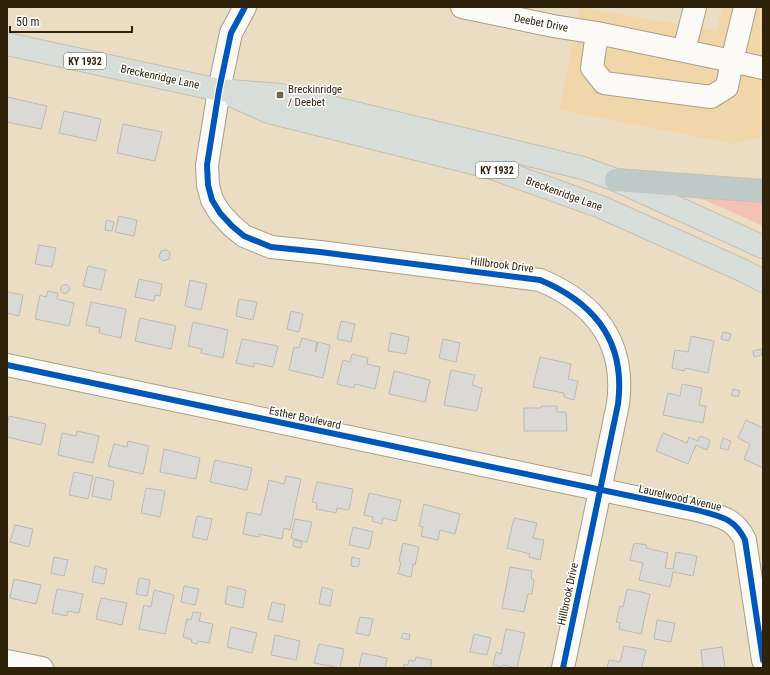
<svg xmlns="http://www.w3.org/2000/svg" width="770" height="675" viewBox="0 0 770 675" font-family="'Roboto Condensed',sans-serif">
	<rect width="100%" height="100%" fill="#ebdcc4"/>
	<path fill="#f1d6a9" d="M 580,7 L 717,31 L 722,7 L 763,7 L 763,137 L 736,144 L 559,110 Z"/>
	<path fill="#f5c1b5" d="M 698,197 L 763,198 L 763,226 Z"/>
	<path fill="#dad9d6" stroke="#bab9b7" d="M 7,97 L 47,106 L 41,129 L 7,122 Z
		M 64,111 L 101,119 L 96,141 L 59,133 Z
		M 123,124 L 162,132 L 155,161 L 117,153 Z
		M 119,216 L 137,220 L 134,236 L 115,232 Z
		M 106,220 L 114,222 L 112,231 L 105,230 Z
		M 39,245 L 56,248 L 52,267 L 35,264 Z
		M 167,250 L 170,253 L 169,259 L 163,261 L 159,257 L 161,251 Z
		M 88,266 L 106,270 L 101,290 L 83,286 Z
		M 139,279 L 162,284 L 160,296 L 155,295 L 154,301 L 135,297 Z
		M 190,280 L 207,284 L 201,310 L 185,306 Z
		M60.5 289a4.5 4.5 0 1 1 9 0a4.5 4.5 0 1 1-9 0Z
		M 48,291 L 58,293 L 57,299 L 74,303 L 69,326 L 35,319 L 40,295 L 46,297 Z
		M 7,292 L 23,295 L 19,316 L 7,313 Z
		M 239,299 L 257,302 L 253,320 L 236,316 Z
		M 91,302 L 126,309 L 121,338 L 99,333 L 100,328 L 86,325 Z
		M 291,311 L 303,314 L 299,332 L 287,329 Z
		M 140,318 L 176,326 L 171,349 L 135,341 Z
		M 341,321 L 355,324 L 351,342 L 337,339 Z
		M 193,322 L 228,330 L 223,358 L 201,353 L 202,349 L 188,346 Z
		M 723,332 L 731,334 L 729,341 L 721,339 Z
		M 391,333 L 409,337 L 406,354 L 388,351 Z
		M 691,336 L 714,341 L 708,373 L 685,368 L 684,371 L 672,368 L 675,350 L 688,352 Z
		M 302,338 L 317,342 L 315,351 L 316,352 L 318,342 L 330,345 L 323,378 L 289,370 L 294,347 L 299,348 Z
		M 242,339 L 278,346 L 273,367 L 254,363 L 254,367 L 236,363 Z
		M 443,339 L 460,343 L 456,362 L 439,358 Z
		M 761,349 L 762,355 L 754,357 L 753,351 Z
		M 352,354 L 368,358 L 367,364 L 380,367 L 375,389 L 355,384 L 354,388 L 337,384 L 343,360 L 350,362 Z
		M 540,357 L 571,364 L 568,379 L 578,381 L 574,400 L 564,397 L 564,393 L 533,387 Z
		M 451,370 L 475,375 L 472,385 L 482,388 L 477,411 L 444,405 Z
		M 394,371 L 430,380 L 425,402 L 389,394 Z
		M 682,384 L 702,388 L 699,405 L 706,406 L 703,423 L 663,415 L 668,393 L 680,396 Z
		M 733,389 L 740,391 L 738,397 L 731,395 Z
		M 541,406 L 557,406 L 557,412 L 566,412 L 567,431 L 524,431 L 524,408 L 541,408 Z
		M 9,416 L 46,424 L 41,445 L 7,437 L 7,426 Z
		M 746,420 L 763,428 L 763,468 L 744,459 L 750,444 L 738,438 Z
		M 77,431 L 99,436 L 93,463 L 58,455 L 62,433 L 76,436 Z
		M 663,433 L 687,443 L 689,437 L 698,441 L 700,436 L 710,440 L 707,450 L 696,445 L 688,464 L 656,451 Z
		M 723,438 L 731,441 L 728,450 L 720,448 Z
		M 128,441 L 149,446 L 143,474 L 108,466 L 114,444 L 127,447 Z
		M 164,449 L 200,458 L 196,479 L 160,472 Z
		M 215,460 L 252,468 L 247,490 L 210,482 Z
		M 74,472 L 93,476 L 88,499 L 69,495 Z
		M 286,476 L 301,479 L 290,530 L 284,528 L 282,539 L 259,534 L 259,537 L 243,534 L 247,512 L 261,515 L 269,480 L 284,484 Z
		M 96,477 L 114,481 L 111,500 L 92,496 Z
		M 317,482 L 353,489 L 349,510 L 337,508 L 336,513 L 316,509 L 317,503 L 312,502 Z
		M 146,488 L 165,491 L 160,517 L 141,513 Z
		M 369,493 L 401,500 L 396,521 L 383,518 L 382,524 L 372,521 L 373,517 L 364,515 Z
		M 424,504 L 460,514 L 455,534 L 440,530 L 438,540 L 421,536 L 423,527 L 419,526 Z
		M 197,516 L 212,519 L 207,540 L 192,537 Z
		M 514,518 L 537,523 L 533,538 L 544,540 L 540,560 L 529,557 L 530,554 L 507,548 Z
		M 295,519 L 312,522 L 307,542 L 291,538 Z
		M 15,525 L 33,529 L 29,547 L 10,542 Z
		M 353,527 L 373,532 L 369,549 L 349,545 Z
		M 294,540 L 302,542 L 301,548 L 293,546 Z
		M 403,543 L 419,547 L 415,565 L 413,564 L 411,577 L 398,574 L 401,562 L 399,561 Z
		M 634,543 L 647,545 L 646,548 L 668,553 L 665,568 L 673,569 L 676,552 L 697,556 L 693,576 L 673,572 L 670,587 L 639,580 L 643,563 L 630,560 Z
		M 54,557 L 68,560 L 64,576 L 51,573 Z
		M 352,557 L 360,559 L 358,567 L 351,566 Z
		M 95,566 L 107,569 L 104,584 L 92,582 Z
		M 510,567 L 532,571 L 531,579 L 534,580 L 532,594 L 528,594 L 524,612 L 502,608 Z
		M 139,578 L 150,580 L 147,596 L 136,594 Z
		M 14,579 L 41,585 L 36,604 L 10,598 Z
		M 184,586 L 199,589 L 195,605 L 181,602 Z
		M 228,586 L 246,590 L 243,608 L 225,604 Z
		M 322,587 L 333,590 L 330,606 L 319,604 Z
		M 57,589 L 83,594 L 79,613 L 68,611 L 67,616 L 52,613 Z
		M 627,589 L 650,594 L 641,634 L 619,629 L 620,623 L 616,622 L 620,606 L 623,607 Z
		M 154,590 L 174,595 L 165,634 L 139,629 L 144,605 L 151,607 Z
		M 101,598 L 127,603 L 122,625 L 96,619 Z
		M 272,602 L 285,605 L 282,622 L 268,619 Z
		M 193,612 L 201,613 L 199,621 L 213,624 L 209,643 L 198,641 L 197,644 L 191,642 L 192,640 L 183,637 L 187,619 L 191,620 Z
		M 360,617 L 373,619 L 369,636 L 356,633 Z
		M 657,620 L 675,623 L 671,642 L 654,639 Z
		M 231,627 L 257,633 L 252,653 L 227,647 Z
		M 506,629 L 525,633 L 517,668 L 503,665 L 502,667 L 493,665 L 496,652 L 501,654 Z
		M 403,633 L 410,634 L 409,640 L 401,638 Z
		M 474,634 L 491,638 L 487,655 L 470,652 Z
		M 275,635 L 300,641 L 296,660 L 271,655 Z
		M 319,644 L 344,649 L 340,668 L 314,663 Z
		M 624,646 L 646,650 L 642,667 L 645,668 L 607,668 L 609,660 L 620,662 Z
		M 722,647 L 725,668 L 703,668 L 701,650 Z
		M 362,653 L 387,658 L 385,668 L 359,668 Z
		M 416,657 L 432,660 L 430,668 L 403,668 L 404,664 L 408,665 L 409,660 L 415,661 Z"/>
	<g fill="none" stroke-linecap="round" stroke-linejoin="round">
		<defs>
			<path id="minor" d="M 245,7 L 231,33 L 219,90 L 207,165 L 208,185 L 212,200 L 220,213 L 232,226 L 244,236 L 271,247 L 320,252 L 540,280 C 595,303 626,342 618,404 L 563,668
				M 462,7 L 553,26 L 597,33 L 684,51 L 695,7
				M 745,7 L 732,61 L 763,68
				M 597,33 L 592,68 L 604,83 L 711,97 L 727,87 L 732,61 L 684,51
				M 7,365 L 697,510 C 720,517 734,517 745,540 L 763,660
				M 7,661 L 42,668"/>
			<path id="major" d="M 7,44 L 219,90 L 280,95 L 583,168 L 616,180 L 763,247
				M 235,97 L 269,112 L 489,167 L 601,207 L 744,271 L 763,281"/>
			<path id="highway" d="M 616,180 L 763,191"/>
		</defs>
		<use href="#minor" stroke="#aa9e89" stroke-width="24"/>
		<use href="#major" stroke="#c6beb0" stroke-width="24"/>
		<use href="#highway" stroke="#c6beb0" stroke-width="24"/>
		<use href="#minor" stroke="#fcfaf6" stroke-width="22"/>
		<use href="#major" stroke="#d7deda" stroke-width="22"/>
		<use href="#highway" stroke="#becac7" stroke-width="22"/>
		<defs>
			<path id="cycleway" d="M 245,7 L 231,33 L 219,90 L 207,165 L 208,185 L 212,200 L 220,213 L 232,226 L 244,236 L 271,247 L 320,252 L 540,280 C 595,303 626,342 618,404 L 563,668
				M 7,365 L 697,510 C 720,517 734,517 745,540 L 763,660"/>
		</defs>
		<use href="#cycleway" stroke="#fff" stroke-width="8"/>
		<use href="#cycleway" stroke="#0057b8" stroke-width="6"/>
	</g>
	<rect fill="#71644c" stroke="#fff" stroke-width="1.5" x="276" y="91" width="8" height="8" rx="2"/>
	<g text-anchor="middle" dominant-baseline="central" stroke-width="3" stroke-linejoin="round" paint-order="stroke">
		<g fill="#fff" stroke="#6d6555" stroke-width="1">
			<rect x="64" y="53" width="42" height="16" rx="3"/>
			<rect x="476" y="162" width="42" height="16" rx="3"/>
		</g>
		<g font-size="10" font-weight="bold" fill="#2f230c">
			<text x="85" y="61">KY 1932</text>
			<text x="497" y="170">KY 1932</text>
		</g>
		<g font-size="11" fill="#2f230c" stroke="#fff">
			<text transform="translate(541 23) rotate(11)">Deebet Drive</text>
			<text transform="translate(160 77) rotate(12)">Breckenridge Lane</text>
			<text transform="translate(564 194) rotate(20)">Breckenridge Lane</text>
			<text transform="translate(502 265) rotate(7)">Hillbrook Drive</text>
			<text transform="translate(305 418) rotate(12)">Esther Boulevard</text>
			<text transform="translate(680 498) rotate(13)">Laurelwood Avenue</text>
			<text transform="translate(568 594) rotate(-78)">Hillbrook Drive</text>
		</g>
		<g font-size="11" fill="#2f230c" stroke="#fff" text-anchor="start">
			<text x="288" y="89">Breckinridge<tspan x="288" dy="13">/ Deebet</tspan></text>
		</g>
	</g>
	<rect width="770" height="675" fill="none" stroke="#2f230c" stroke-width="16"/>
	<path d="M10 26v6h122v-6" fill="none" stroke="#2f230c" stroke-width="2"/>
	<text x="16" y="26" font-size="12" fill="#2f230c" stroke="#ffffff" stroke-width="3" paint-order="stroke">50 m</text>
</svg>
